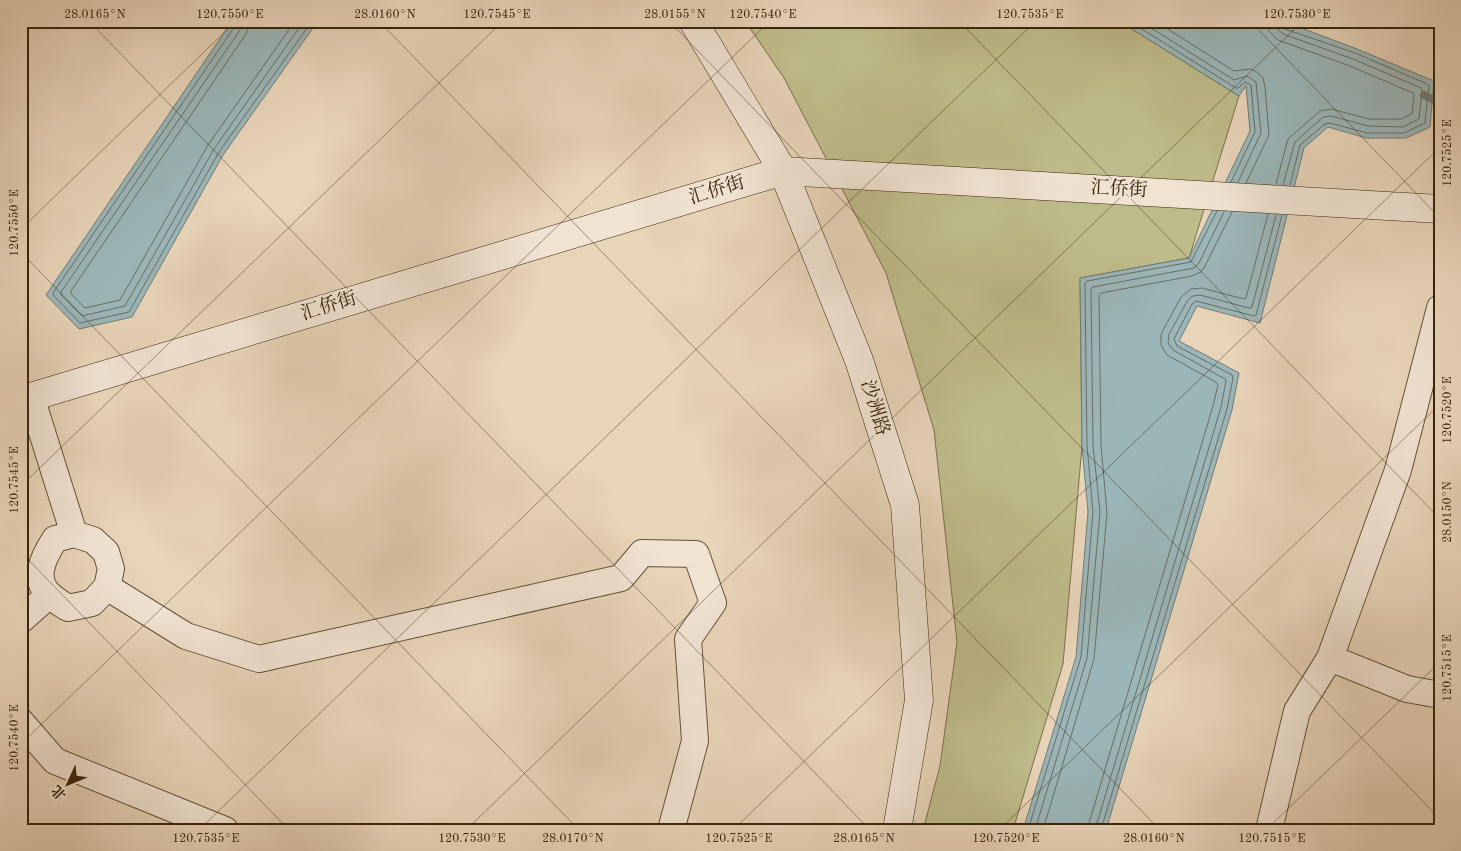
<svg xmlns="http://www.w3.org/2000/svg" width="1461" height="851" viewBox="0 0 1461 851" font-family="'Old Standard TT','Noto Serif SC',serif">
	<rect width="100%" height="100%" fill="#e8d4b9"/>
	<filter id="stains"><feTurbulence type="fractalNoise" baseFrequency=".004" numOctaves="4"/><feColorMatrix values="0 0 0 0 .2 0 0 0 0 .09 0 0 0 0 .02 0 0 0 .5 -.17"/></filter>
	<radialGradient id="worn" r=".72"><stop offset=".6" stop-color="#630" stop-opacity="0"/><stop offset="1" stop-color="#630" stop-opacity=".3"/></radialGradient>
	<path fill="#bebb8a" stroke="#7b704a" d="M 745,21 L 1119,21 L 1239,96 L 1189,258 L 1080,278 L 1082,446 L 1063,664 L 1013,830 L 923,830 L 940,766 L 957,642 L 934,430 L 886,273 L 784,78 Z"/>
	<path fill="#9bb6b9" stroke="#737c73" d="M 232,21 L 318,21 L 223,155 L 132,317 L 79,329 L 46,295 Z
		M 1119,21 L 1283,21 L 1357,49 L 1434,81 L 1430,127 L 1406,138 L 1366,138 L 1328,127 L 1304,148 L 1260,323 L 1197,306 L 1179,341 L 1239,373 L 1232,410 L 1106,830 L 1023,830 L 1076,657 L 1088,512 L 1082,446 L 1080,278 L 1189,258 L 1250,131 L 1246,86 L 1239,96 Z"/>
	<g fill="none" stroke-linecap="round" stroke-linejoin="round">
		<path stroke="#6a6e62" stroke-width="1" d="M 236,21 L 235,26 L 53,293 L 54,296 L 80,323 L 129,312 L 219,152 L 312,21
			M 242,21 L 240,30 L 61,292 L 61,295 L 82,316 L 125,306 L 214,149 L 304,21
			M 250,21 L 246,34 L 71,291 L 71,294 L 85,308 L 120,300 L 208,145 L 295,21
			M 1129,21 L 1236,88 L 1238,88 L 1245,82 L 1251,85 L 1255,132 L 1231,182
			M 1140,21 L 1234,80 L 1247,76 L 1256,82 L 1261,133 L 1238,182
			M 1155,21 L 1234,71 L 1250,69 L 1257,72 L 1263,78 L 1265,87 L 1269,135 L 1246,183
			M 1267,21 L 1269,31 L 1278,40 L 1350,66 L 1413,93 L 1414,95 L 1412,114 L 1401,119 L 1369,119 L 1331,109 L 1320,111 L 1288,139 L 1276,184
			M 1275,21 L 1277,29 L 1283,34 L 1353,59 L 1421,88 L 1422,90 L 1419,119 L 1403,127 L 1368,126 L 1331,116 L 1323,117 L 1295,142 L 1283,185
			M 1281,21 L 1282,26 L 1285,29 L 1355,53 L 1427,84 L 1429,86 L 1425,123 L 1404,133 L 1367,133 L 1330,123 L 1325,124 L 1300,145 L 1290,185
			M 1028,830 L 1081,657 L 1093,512 L 1087,445 L 1085,283 L 1087,281 L 1191,262 L 1217,211
			M 1035,830 L 1087,658 L 1100,512 L 1093,445 L 1091,288 L 1093,287 L 1194,268 L 1199,263 L 1224,212
			M 1043,830 L 1094,659 L 1107,513 L 1101,445 L 1099,295 L 1101,293 L 1192,276 L 1201,272 L 1205,266 L 1232,212
			M 1087,830 L 1213,406 L 1218,385 L 1216,382 L 1167,355 L 1161,345 L 1161,334 L 1181,297 L 1191,289 L 1202,288 L 1244,299 L 1246,298 L 1268,214
			M 1095,830 L 1221,407 L 1226,381 L 1225,379 L 1173,350 L 1168,343 L 1169,334 L 1188,300 L 1193,296 L 1200,295 L 1249,308 L 1252,307 L 1276,215
			M 1101,830 L 1227,409 L 1233,378 L 1232,375 L 1177,346 L 1174,339 L 1192,304 L 1196,301 L 1254,316 L 1256,315 L 1282,215"/>
		<path stroke="#737c73" stroke-width="8" d="M 1424,95 L 1440,103"/>
		<defs>
			<path id="street" d="M 31,397 L 74,534
				M 74,534 L 93,540 L 106,552 L 111,569 L 107,587 L 92,603 L 68,608 C 62,604 56,601 51,596 C 31,580 44,556 55,539 Z
				M 107,587 L 186,636 L 259,659 L 621,578 L 642,553 L 696,554 L 713,603 L 688,639 L 695,741 L 671,830
				M 21,620 L 49,595
				M 1330,658 L 1407,689 L 1440,695
				M 21,722 L 55,761 L 225,830
				M 1269,830 L 1297,711 L 1330,658 L 1398,470 L 1440,308"/>
			<path id="secondary" d="M 693,21 L 783,171 L 859,360 L 905,505 L 919,700 L 897,830
				M 21,400 L 783,171 L 1440,209"/>
		</defs>
		<use href="#street" stroke="#645136" stroke-width="28"/>
		<use href="#secondary" stroke="#38250a" stroke-width="29"/>
		<use href="#street" stroke="#f0e3d2" stroke-width="26"/>
		<use href="#secondary" stroke="#f0e3d2" stroke-width="28"/>
	</g>
	<path fill="none" stroke="#38250a" stroke-width="1" stroke-opacity="0.45" d="M 89,21 L 870,830M 379,21 L 1160,830M 669,21 L 1440,819M 959,21 L 1440,519M 1250,21 L 1440,218M 21,229 L 236,21M 21,252 L 579,830M 21,486 L 503,21M 21,552 L 289,830M 21,744 L 770,21M 199,830 L 1036,21M 466,830 L 1303,21M 733,830 L 1440,147M 999,830 L 1440,404M 1266,830 L 1440,662"/>
	<g text-anchor="middle" dominant-baseline="central" stroke-width="4.5" stroke-linejoin="round" paint-order="stroke">
		<g font-size="19" fill="#38250a" stroke="#f0e3d2">
			<text transform="translate(1119 190) rotate(3)">汇侨街</text>
			<text transform="translate(717 191) rotate(-17)">汇侨街</text>
			<text transform="translate(329 307) rotate(-17)">汇侨街</text>
			<text transform="translate(874 408) rotate(73)">沙洲路</text>
		</g>
	</g>
	<rect width="1461" height="851" fill="none" stroke="#e8d4b9" stroke-width="55"/>
	<g transform="translate(68 784) rotate(226)" stroke="#f0e3d2" stroke-width="4" paint-order="stroke">
	<path d="M0-4L9 19L0 12L-9 19Z" fill="#38250a"/>
	<text y="-8" font-size="14" font-weight="bold" text-anchor="middle" fill="#38250a">北</text>
	</g>
	<rect x="28" y="28" width="1406" height="796" fill="none" stroke="#38250a" stroke-width="2"/>
	<g font-size="12" text-anchor="middle" fill="#38250a">
		<text x="95" y="18">28.0165°N</text>
		<text x="230" y="18">120.7550°E</text>
		<text x="385" y="18">28.0160°N</text>
		<text x="497" y="18">120.7545°E</text>
		<text x="675" y="18">28.0155°N</text>
		<text x="763" y="18">120.7540°E</text>
		<text x="1030" y="18">120.7535°E</text>
		<text x="1297" y="18">120.7530°E</text>
		<text transform="translate(1447 153) rotate(-90)" y="4">120.7525°E</text>
		<text transform="translate(14 223) rotate(-90)" y="4">120.7550°E</text>
		<text transform="translate(1447 410) rotate(-90)" y="4">120.7520°E</text>
		<text transform="translate(14 480) rotate(-90)" y="4">120.7545°E</text>
		<text transform="translate(1447 512) rotate(-90)" y="4">28.0150°N</text>
		<text transform="translate(1447 668) rotate(-90)" y="4">120.7515°E</text>
		<text transform="translate(14 738) rotate(-90)" y="4">120.7540°E</text>
		<text x="206" y="842">120.7535°E</text>
		<text x="472" y="842">120.7530°E</text>
		<text x="573" y="842">28.0170°N</text>
		<text x="739" y="842">120.7525°E</text>
		<text x="864" y="842">28.0165°N</text>
		<text x="1006" y="842">120.7520°E</text>
		<text x="1154" y="842">28.0160°N</text>
		<text x="1272" y="842">120.7515°E</text>
	</g>
	<rect width="100%" height="100%" filter="url(#stains)"/>
	<rect width="100%" height="100%" fill="url(#worn)"/>
</svg>
